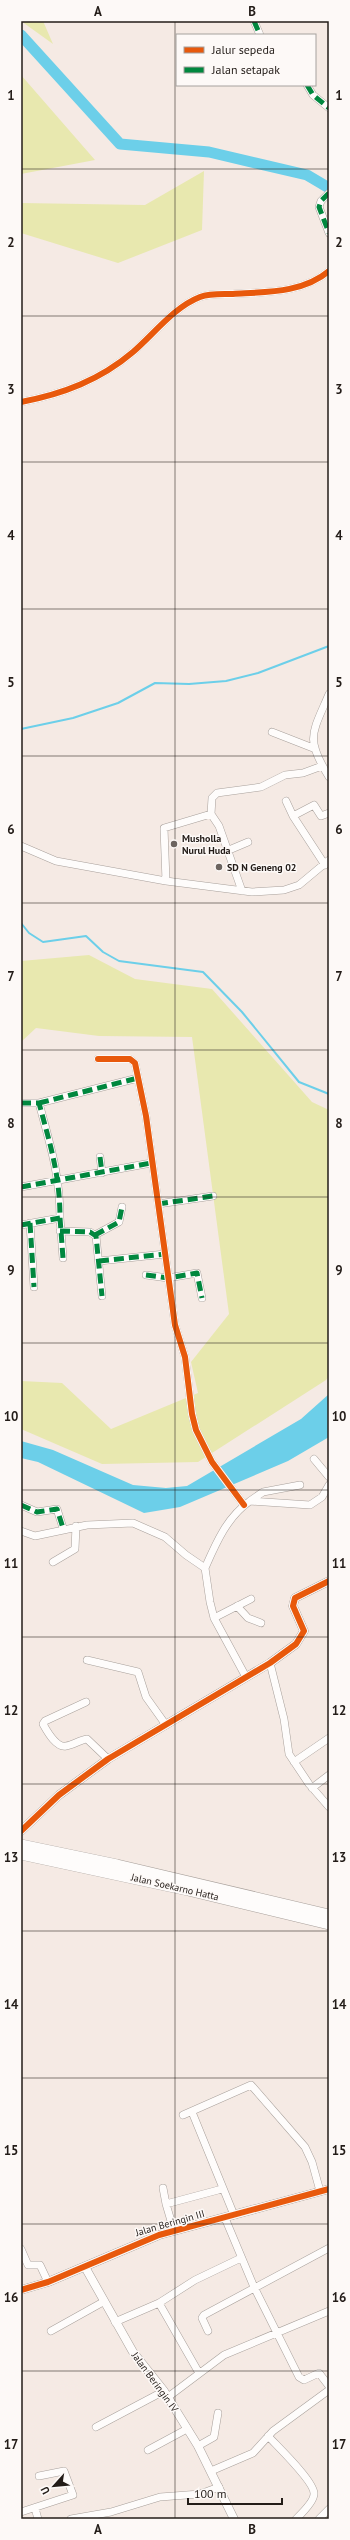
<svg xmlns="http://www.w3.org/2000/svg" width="350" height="2540" viewBox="0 0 350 2540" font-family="'PT Sans',sans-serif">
	<rect width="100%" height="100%" fill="#f5eae4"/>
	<path fill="#e8e8af" d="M 21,21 L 43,21 L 53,44 Z
		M 21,75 L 95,160 L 21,174 Z
		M 204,171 L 202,230 L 118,263 L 21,233 L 21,203 L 145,205 Z
		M 89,955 L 135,979 L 212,989 L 312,1102 L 329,1110 L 329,1376 L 326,1380 L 198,1462 L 102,1464 L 21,1429 L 21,1381 L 62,1383 L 111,1429 L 198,1393 L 191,1362 L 229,1314 L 192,1037 L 99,1036 L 36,1028 L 21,1042 L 21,961 Z"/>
	<path fill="#6ccfe9" d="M 329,1394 L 329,1437 L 288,1461 L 180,1507 L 144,1513 L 38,1462 L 21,1458 L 21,1441 L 53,1450 L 133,1485 L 166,1488 L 187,1486 L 301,1419 Z"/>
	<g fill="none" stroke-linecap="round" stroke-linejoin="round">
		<path stroke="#6ccfe9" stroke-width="2" d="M 21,729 L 73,718 L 118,703 L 155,683 L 189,684 L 226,681 L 258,673 L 329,646
			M 21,923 L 29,933 L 43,942 L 86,936 L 103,952 L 119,961 L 203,972 L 242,1012 L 299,1082 L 329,1094"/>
		<path stroke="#6ccfe9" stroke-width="11" d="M 21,35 L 120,144 L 209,152 L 307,175 L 329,188"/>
		<defs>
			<path id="minor" d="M 254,21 L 260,35
				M 307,85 L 313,95 L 329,108
				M 329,193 L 321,201 L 319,207 L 329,233
				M 21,402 C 63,394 100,380 133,352 C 154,334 174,307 200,297 C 210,293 223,294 233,294 C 266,292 303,293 329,271
				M 329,694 C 312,734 305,738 329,777
				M 272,732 L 313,748
				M 286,801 L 293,816 L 325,865
				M 211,814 L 212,798 L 217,793 L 261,787 L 285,775 L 303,773 L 322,766
				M 293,816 L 314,805 L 321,816 L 329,813
				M 21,846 L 56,861 L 166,881 L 252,892 L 284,890 L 299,885 L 329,860
				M 229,850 L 248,842
				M 166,881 L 164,828 L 211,814 L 219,826 L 242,891
				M 98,1059 L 130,1059 L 135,1063 L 146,1116 L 175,1325 L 185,1357 L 192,1414 L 196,1430 L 212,1462 L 244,1505
				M 21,1103 L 39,1103 C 50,1144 60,1175 60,1218 L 21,1225
				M 39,1103 L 138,1078
				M 100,1157 L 102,1173
				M 21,1187 L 151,1163
				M 158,1204 L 213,1196
				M 60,1218 L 63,1258
				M 30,1223 L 34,1287
				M 60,1231 L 90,1232 L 96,1236 L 102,1296
				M 95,1235 L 119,1222 L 122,1207
				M 99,1261 L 165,1254
				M 146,1275 L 168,1278 L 197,1273 L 202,1298
				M 314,1459 L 329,1477
				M 250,1501 L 263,1492 L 300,1485
				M 21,1505 L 37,1512 L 57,1509 L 63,1528
				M 21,1531 L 35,1536 L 87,1525 L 133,1523 L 165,1537 L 186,1555 L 205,1568 L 210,1602 L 214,1618 L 246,1677
				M 53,1562 L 75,1549 L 76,1526
				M 205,1568 C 216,1543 227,1517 250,1501 L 310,1505 L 322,1497 L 329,1485
				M 237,1606 L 248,1618 L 261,1623
				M 214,1618 L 251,1599
				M 87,1660 L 138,1672 L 146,1697 L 166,1725
				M 270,1663 L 284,1719 L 289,1754 L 309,1784 L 329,1807
				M 86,1702 L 45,1721 L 43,1724 C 47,1731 56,1748 66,1746 C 73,1745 80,1740 87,1739 L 108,1759
				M 294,1762 L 329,1738
				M 312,1788 L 329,1775
				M 192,2112 L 234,2215
				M 183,2115 L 251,2085 L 305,2147 L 312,2162 L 320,2191
				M 163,2188 L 166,2204
				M 225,2218 L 254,2287 L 299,2377 L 304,2380 L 319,2373 L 329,2386
				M 174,2231 L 166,2204 L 222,2189
				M 21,2249 L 28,2265 L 40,2265 L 48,2282
				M 115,2322 L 159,2303
				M 51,2331 L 103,2302
				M 208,2331 L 202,2318 L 204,2315 L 329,2248
				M 199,2373 L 159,2303 L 195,2280 L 241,2258
				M 168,2397 L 224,2355 L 329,2311
				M 96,2427 L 164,2391
				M 268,2436 C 277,2446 315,2482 314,2494 C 314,2502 301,2514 296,2519
				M 198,2446 L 214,2437 L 218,2413
				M 148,2450 L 187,2429
				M 211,2471 L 253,2453 L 273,2431 L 329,2390
				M 35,2508 L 38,2519
				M 21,2512 L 73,2495 L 64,2471 L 39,2476
				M 71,2519 L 111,2512 L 160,2497 L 200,2494 L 219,2487
				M 319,2519 L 329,2509"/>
			<path id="tertiary" d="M 21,1831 L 59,1795 L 108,1759 L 270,1663 L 296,1644 L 304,1631 L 293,1606 L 295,1598 L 329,1581
				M 85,2267 L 133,2352 L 164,2391 L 198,2446 L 234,2519
				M 21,2290 L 48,2282 L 159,2235 L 329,2189"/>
			<path id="trunk" d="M 21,1845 L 117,1865 L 329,1915
				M 21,1854 L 188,1890 L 329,1924"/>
		</defs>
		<use href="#minor" stroke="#a8a09b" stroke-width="8"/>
		<use href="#tertiary" stroke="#a8a09b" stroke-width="9"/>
		<use href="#trunk" stroke="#a8a09b" stroke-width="12"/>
		<use href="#minor" stroke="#fefcfb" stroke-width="7"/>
		<use href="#tertiary" stroke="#fefcfb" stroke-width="8"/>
		<use href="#trunk" stroke="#fefcfb" stroke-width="11"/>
		<path stroke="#00873e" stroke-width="5" stroke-dasharray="10 5" stroke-linecap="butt" d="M 254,21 L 260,35
			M 307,85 L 313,95 L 329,108
			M 329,193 L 321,201 L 319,207 L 329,233
			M 21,1103 L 39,1103 C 50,1144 60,1175 60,1218 L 21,1225
			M 39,1103 L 138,1078
			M 100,1157 L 102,1173
			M 21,1187 L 151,1163
			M 158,1204 L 213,1196
			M 60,1218 L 63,1258
			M 30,1223 L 34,1287
			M 60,1231 L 90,1232 L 96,1236 L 102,1296
			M 95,1235 L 119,1222 L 122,1207
			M 99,1261 L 165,1254
			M 146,1275 L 168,1278 L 197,1273 L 202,1298
			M 21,1505 L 37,1512 L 57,1509 L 63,1528"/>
		<defs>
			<path id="cycleway" d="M 21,402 C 63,394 100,380 133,352 C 154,334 174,307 200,297 C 210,293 223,294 233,294 C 266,292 303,293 329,271
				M 98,1059 L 130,1059 L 135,1063 L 146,1116 L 175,1325 L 185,1357 L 192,1414 L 196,1430 L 212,1462 L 244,1505
				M 21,1831 L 59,1795 L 108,1759 L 270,1663 L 296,1644 L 304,1631 L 293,1606 L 295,1598 L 329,1581
				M 21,2290 L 48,2282 L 159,2235 L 329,2189"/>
		</defs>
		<use href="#cycleway" stroke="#fdf9f7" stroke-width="8"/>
		<use href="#cycleway" stroke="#e8590c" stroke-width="6"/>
	</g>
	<path fill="none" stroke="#231c18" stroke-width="1" stroke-opacity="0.55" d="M 175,21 L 175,2519M 21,169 L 329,169M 21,316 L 329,316M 21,462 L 329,462M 21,609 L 329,609M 21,756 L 329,756M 21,903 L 329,903M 21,1050 L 329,1050M 21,1197 L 329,1197M 21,1343 L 329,1343M 21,1490 L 329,1490M 21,1637 L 329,1637M 21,1784 L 329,1784M 21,1931 L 329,1931M 21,2078 L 329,2078M 21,2224 L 329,2224M 21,2371 L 329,2371"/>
	<g fill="#6c645f" stroke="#fdf9f7" stroke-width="1.5">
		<circle cx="174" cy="844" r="4"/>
		<circle cx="219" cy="867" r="4"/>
	</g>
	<g text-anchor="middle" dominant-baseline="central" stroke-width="3" stroke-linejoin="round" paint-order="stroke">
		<g font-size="10" font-weight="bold" fill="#231c18" stroke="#fdf9f7" text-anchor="start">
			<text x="182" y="838">Musholla<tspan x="182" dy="12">Nurul Huda</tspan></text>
			<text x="227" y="867">SD N Geneng 02</text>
		</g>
		<g font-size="10" fill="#231c18" stroke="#fdf9f7">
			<text transform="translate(175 1887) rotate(13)">Jalan Soekarno Hatta</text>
			<text transform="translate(170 2223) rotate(-16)">Jalan Beringin III</text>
			<text transform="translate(155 2382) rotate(54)">Jalan Beringin IV</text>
		</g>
	</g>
	<rect width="350" height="2540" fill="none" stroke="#fdf9f7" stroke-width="44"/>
	<rect x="176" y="34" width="140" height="52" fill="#fdf9f7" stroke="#a6a19e"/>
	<rect x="184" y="47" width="20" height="6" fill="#e8590c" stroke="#a6a19e"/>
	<text x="212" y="54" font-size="12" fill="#231c18">Jalur sepeda</text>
	<rect x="184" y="67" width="20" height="6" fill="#00873e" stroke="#a6a19e"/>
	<text x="212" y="74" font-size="12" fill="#231c18">Jalan setapak</text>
	<g transform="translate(54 2486) rotate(243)" stroke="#fdf9f7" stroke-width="3" paint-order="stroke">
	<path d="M0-3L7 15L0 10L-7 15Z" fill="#231c18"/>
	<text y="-6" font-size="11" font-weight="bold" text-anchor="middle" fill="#231c18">U</text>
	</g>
	<path d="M188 2498v6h94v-6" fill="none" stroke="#231c18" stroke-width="2"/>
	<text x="194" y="2498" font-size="12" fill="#231c18" stroke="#fdf9f7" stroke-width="3" paint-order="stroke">100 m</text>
	<rect x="22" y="22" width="306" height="2496" fill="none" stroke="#231c18" stroke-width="1.5"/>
	<g font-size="13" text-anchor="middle" font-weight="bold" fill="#231c18">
		<text x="98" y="16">A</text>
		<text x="252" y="16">B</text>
		<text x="11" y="100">1</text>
		<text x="339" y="100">1</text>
		<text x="11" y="247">2</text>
		<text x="339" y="247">2</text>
		<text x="11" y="394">3</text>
		<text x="339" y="394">3</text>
		<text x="11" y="540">4</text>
		<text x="339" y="540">4</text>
		<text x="11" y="687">5</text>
		<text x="339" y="687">5</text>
		<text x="11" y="834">6</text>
		<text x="339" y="834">6</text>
		<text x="11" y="981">7</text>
		<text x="339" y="981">7</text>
		<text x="11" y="1128">8</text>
		<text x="339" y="1128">8</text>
		<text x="11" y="1275">9</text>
		<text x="339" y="1275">9</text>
		<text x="11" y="1421">10</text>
		<text x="339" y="1421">10</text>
		<text x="11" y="1568">11</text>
		<text x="339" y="1568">11</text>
		<text x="11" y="1715">12</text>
		<text x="339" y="1715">12</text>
		<text x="11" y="1862">13</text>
		<text x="339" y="1862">13</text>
		<text x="11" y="2009">14</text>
		<text x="339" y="2009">14</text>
		<text x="11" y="2155">15</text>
		<text x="339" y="2155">15</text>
		<text x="11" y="2302">16</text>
		<text x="339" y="2302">16</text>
		<text x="11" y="2449">17</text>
		<text x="339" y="2449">17</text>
		<text x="98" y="2534">A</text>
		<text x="252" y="2534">B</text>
	</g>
</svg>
